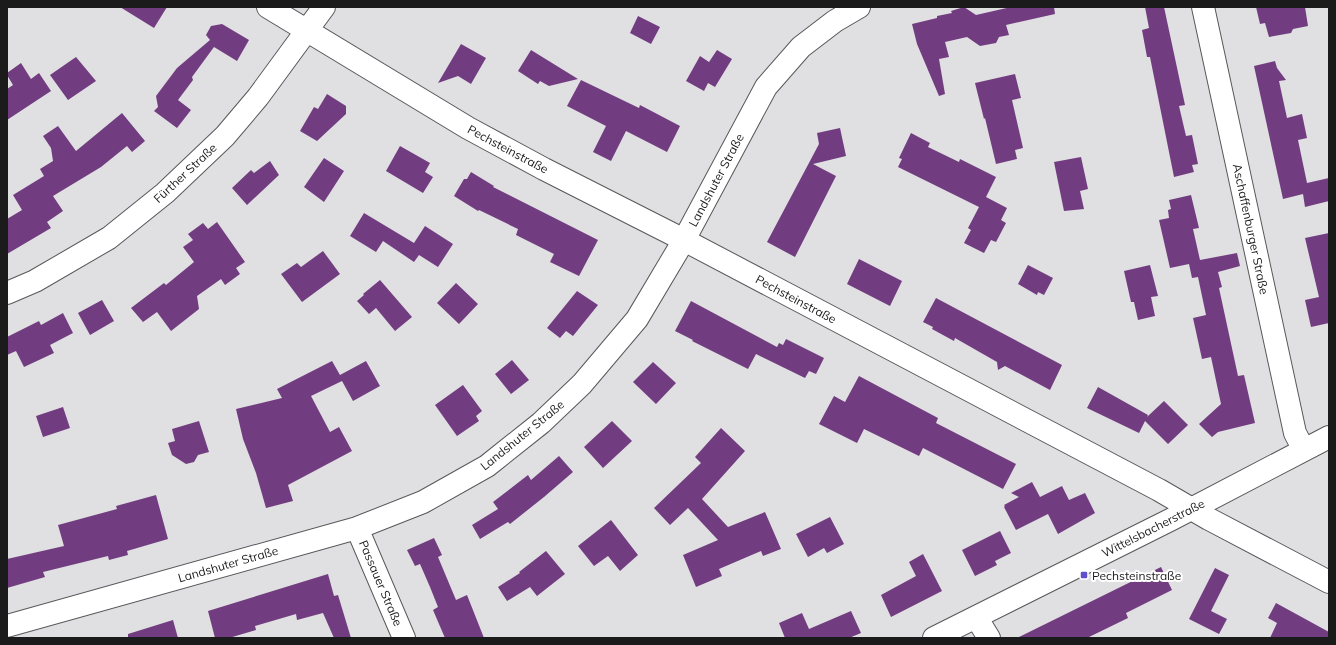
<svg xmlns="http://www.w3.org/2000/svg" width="1336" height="645" viewBox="0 0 1336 645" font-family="Mulish,sans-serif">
	<rect width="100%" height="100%" fill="#e0dfe2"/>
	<path fill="#723d80" d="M 120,7 L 167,7 L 154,28 Z
		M 964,7 L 976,15 L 1011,7 L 1054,7 L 1055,14 L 1006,25 L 1009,35 L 999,37 L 996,43 L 980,46 L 967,37 L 945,42 L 949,57 L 939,59 L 945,94 L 939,96 L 917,44 L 912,24 L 937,18 L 937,16 L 952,13 L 951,11 Z
		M 1145,7 L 1164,7 L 1185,105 L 1179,106 L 1186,136 L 1192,135 L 1198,164 L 1192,165 L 1194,172 L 1174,177 L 1150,57 L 1147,57 L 1142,30 L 1149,28 Z
		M 1256,7 L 1305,7 L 1308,26 L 1293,29 L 1291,33 L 1269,37 L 1265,23 L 1260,24 Z
		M 638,16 L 660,27 L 651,44 L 630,33 Z
		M 222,24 L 249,40 L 237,61 L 214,47 L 192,77 L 193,80 L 178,100 L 191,110 L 177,128 L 154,111 L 158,107 L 156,96 L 177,68 L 210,40 L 206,35 L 211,26 Z
		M 461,44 L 486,58 L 471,84 L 458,76 L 438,83 Z
		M 531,50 L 578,79 L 549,86 L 540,81 L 538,84 L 518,71 Z
		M 717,50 L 732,59 L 715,87 L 708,83 L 704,91 L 686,81 L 700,56 L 709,62 Z
		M 76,57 L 96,81 L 68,100 L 50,75 Z
		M 1275,61 L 1277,68 L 1286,80 L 1279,81 L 1287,118 L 1302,114 L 1307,138 L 1298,140 L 1307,183 L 1329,178 L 1329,201 L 1305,207 L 1303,194 L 1283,199 L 1254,66 Z
		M 21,63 L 31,79 L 39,73 L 51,91 L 7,120 L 7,89 L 13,85 L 7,75 L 7,73 Z
		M 1015,74 L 1021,98 L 1012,100 L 1023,148 L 1015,150 L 1017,159 L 996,164 L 985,118 L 984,119 L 975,83 Z
		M 581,80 L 639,108 L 640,105 L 680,126 L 667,152 L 626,131 L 611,161 L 593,152 L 606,126 L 567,106 Z
		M 327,94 L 346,106 L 346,114 L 317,141 L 300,131 L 314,107 L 318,109 Z
		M 122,113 L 145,141 L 132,152 L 127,146 L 101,167 L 53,196 L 63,211 L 47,222 L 51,228 L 7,254 L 7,219 L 22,210 L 13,195 L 44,176 L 40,169 L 53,161 L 51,148 L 43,136 L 58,126 L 76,151 Z
		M 840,128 L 846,156 L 813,164 L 836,176 L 795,257 L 767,242 L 819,144 L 817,133 Z
		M 911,133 L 930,143 L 928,147 L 959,162 L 960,159 L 996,177 L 986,197 L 1007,208 L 1001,220 L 1006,223 L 996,242 L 991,240 L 984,253 L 964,243 L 971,230 L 968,228 L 979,207 L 898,167 L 902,159 L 899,158 Z
		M 400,146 L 430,163 L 425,172 L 433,177 L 423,193 L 386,171 Z
		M 1081,157 L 1088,189 L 1080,191 L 1084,209 L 1064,211 L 1054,162 Z
		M 324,158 L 344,171 L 324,202 L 304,187 Z
		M 270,161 L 279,175 L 247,205 L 232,188 L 251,170 L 254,173 Z
		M 471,172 L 494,186 L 493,187 L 598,240 L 579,276 L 550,262 L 554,254 L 516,235 L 518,229 L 479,210 L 478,211 L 454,196 L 464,179 L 467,179 Z
		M 1191,195 L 1199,228 L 1193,229 L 1200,260 L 1237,253 L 1240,266 L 1218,272 L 1222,287 L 1219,288 L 1238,376 L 1244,375 L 1255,423 L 1218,432 L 1212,437 L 1199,424 L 1221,404 L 1211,357 L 1202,359 L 1193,318 L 1206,315 L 1198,277 L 1192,278 L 1189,264 L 1170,268 L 1159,220 L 1169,218 L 1168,210 L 1171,209 L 1169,200 Z
		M 364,213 L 414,243 L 425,226 L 453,244 L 438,267 L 419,255 L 414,262 L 383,241 L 376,252 L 350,236 Z
		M 217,222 L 245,262 L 236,268 L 240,274 L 225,285 L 221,279 L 197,296 L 199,309 L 171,331 L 157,312 L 143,322 L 131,308 L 164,283 L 166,285 L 194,262 L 183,247 L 193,240 L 188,234 L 203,223 L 208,229 Z
		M 1329,233 L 1329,323 L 1311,327 L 1305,300 L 1319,297 L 1305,238 Z
		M 323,251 L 340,274 L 302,302 L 281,274 L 297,263 L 301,267 Z
		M 859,259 L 902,281 L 890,306 L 847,284 Z
		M 1028,265 L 1053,278 L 1044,295 L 1038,292 L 1037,295 L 1018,284 Z
		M 1150,265 L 1158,296 L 1151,297 L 1155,316 L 1138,320 L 1134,302 L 1131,302 L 1124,271 Z
		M 380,280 L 412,317 L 395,331 L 376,308 L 369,314 L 357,301 L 364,295 L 363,294 Z
		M 456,283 L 478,304 L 459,324 L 437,303 Z
		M 577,291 L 598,305 L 573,336 L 566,331 L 560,338 L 547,328 Z
		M 936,298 L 1062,365 L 1050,390 L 1005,366 L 998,370 L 997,362 L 955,338 L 954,341 L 932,329 L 933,327 L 923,322 Z
		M 102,300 L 114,321 L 90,335 L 78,313 Z
		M 691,301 L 777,347 L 779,343 L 783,345 L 786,339 L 824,358 L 816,374 L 809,371 L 805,378 L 756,354 L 748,369 L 692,341 L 693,340 L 675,331 Z
		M 63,313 L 73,333 L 50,345 L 54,353 L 24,367 L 16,351 L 7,355 L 7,337 L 39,321 L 41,325 Z
		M 512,360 L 529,380 L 511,394 L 495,374 Z
		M 332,361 L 340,375 L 366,361 L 380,386 L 353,401 L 342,381 L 311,396 L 330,432 L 339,427 L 352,451 L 288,485 L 293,501 L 266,508 L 256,473 L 243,439 L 236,409 L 282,398 L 277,389 Z
		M 653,362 L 676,383 L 656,404 L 633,382 Z
		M 859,376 L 938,418 L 936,423 L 1016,464 L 1003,489 L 923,448 L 919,456 L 864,429 L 857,443 L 819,424 L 834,396 L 845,402 Z
		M 463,385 L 482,411 L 476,416 L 479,421 L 457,436 L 435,405 Z
		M 1098,387 L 1148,415 L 1147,417 L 1164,401 L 1188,425 L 1168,444 L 1145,421 L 1139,433 L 1087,408 Z
		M 63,407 L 70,428 L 43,437 L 36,416 Z
		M 199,421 L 209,452 L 198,455 L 194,462 L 186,464 L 172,455 L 168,443 L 175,441 L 172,429 Z
		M 612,421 L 632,441 L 603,468 L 584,447 Z
		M 721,428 L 745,451 L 702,499 L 728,527 L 765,512 L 781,549 L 763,556 L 761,551 L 719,569 L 722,576 L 696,587 L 683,555 L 718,540 L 688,508 L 670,525 L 654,508 L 701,463 L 695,457 Z
		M 559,456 L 573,472 L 544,497 L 510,524 L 508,522 L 480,539 L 472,525 L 498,509 L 493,502 L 528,475 L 531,480 Z
		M 1032,482 L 1040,497 L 1062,486 L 1069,500 L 1085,493 L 1095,513 L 1058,534 L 1048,514 L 1016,530 L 1004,507 L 1005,506 L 1004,505 L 1019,497 L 1011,493 Z
		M 156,495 L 168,539 L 127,551 L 128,555 L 109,560 L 108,556 L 43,572 L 45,577 L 7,588 L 7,559 L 64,546 L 58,525 L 117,509 L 116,506 Z
		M 830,517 L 844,544 L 827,553 L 824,548 L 808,557 L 796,534 Z
		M 611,520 L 638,555 L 620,571 L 608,556 L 594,566 L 578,546 Z
		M 1000,531 L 1011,553 L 995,561 L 997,565 L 975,576 L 962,550 Z
		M 434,538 L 442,555 L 438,557 L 456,600 L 467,595 L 484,638 L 445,638 L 433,610 L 438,607 L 430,587 L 420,564 L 415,566 L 407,550 Z
		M 546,551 L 565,574 L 537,596 L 530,587 L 507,601 L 498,587 L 520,573 L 519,572 Z
		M 923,554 L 942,591 L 891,617 L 881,595 L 916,576 L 909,562 Z
		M 1161,567 L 1172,590 L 1126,613 L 1128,618 L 1087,638 L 1017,638 Z
		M 1215,568 L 1229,575 L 1211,611 L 1227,619 L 1219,634 L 1189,619 Z
		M 328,574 L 334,596 L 338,595 L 351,638 L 334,638 L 323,613 L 297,620 L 296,614 L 255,626 L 256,630 L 229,638 L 215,638 L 208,611 Z
		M 1276,603 L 1329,632 L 1329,638 L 1270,638 L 1277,623 L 1268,618 Z
		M 851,611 L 861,633 L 849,638 L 785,638 L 779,623 L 802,613 L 809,629 Z
		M 173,620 L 178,638 L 128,638 L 128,634 Z"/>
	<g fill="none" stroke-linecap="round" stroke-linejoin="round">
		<defs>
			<path id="minor" d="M 268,7 L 468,128 L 544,169 L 684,240 L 1159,490 L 1209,519 L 1329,582
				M 1203,7 L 1295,433 L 1304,450
				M 7,293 L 35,281 L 109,238 L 165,193 L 225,136 L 258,97 L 324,7
				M 357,528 L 404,638
				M 976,617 L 989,638
				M 7,626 L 357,528 L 423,502 L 487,466 L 541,423 L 582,384 L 637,319 L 684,240 L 766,87 L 801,47 L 835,21 L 859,7
				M 934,638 L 1172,519 L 1329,437"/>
		</defs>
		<use href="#minor" stroke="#59575a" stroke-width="24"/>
		<use href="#minor" stroke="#fff" stroke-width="22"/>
	</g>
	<rect fill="#6050c9" stroke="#fff" stroke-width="1.5" x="1080" y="571" width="8" height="8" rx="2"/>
	<g text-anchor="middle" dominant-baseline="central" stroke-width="4" stroke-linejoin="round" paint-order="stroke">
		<g font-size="12" fill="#1c1b1c" stroke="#fff">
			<text transform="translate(508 149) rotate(28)">Pechsteinstraße</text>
			<text transform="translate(185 173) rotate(-43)">Fürther Straße</text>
			<text transform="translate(716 180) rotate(-62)">Landshuter Straße</text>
			<text transform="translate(1251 229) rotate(78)">Aschaffenburger Straße</text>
			<text transform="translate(796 299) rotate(28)">Pechsteinstraße</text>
			<text transform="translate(522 435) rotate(-39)">Landshuter Straße</text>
			<text transform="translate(1153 528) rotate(-27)">Wittelsbacherstraße</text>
			<text transform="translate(228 564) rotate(-16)">Landshuter Straße</text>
			<text transform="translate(381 583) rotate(67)">Passauer Straße</text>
		</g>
		<g font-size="12" fill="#1c1b1c" stroke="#fff" text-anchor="start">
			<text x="1092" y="575">Pechsteinstraße</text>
		</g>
	</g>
	<rect width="1336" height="645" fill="none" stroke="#1c1b1c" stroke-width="16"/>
</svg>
